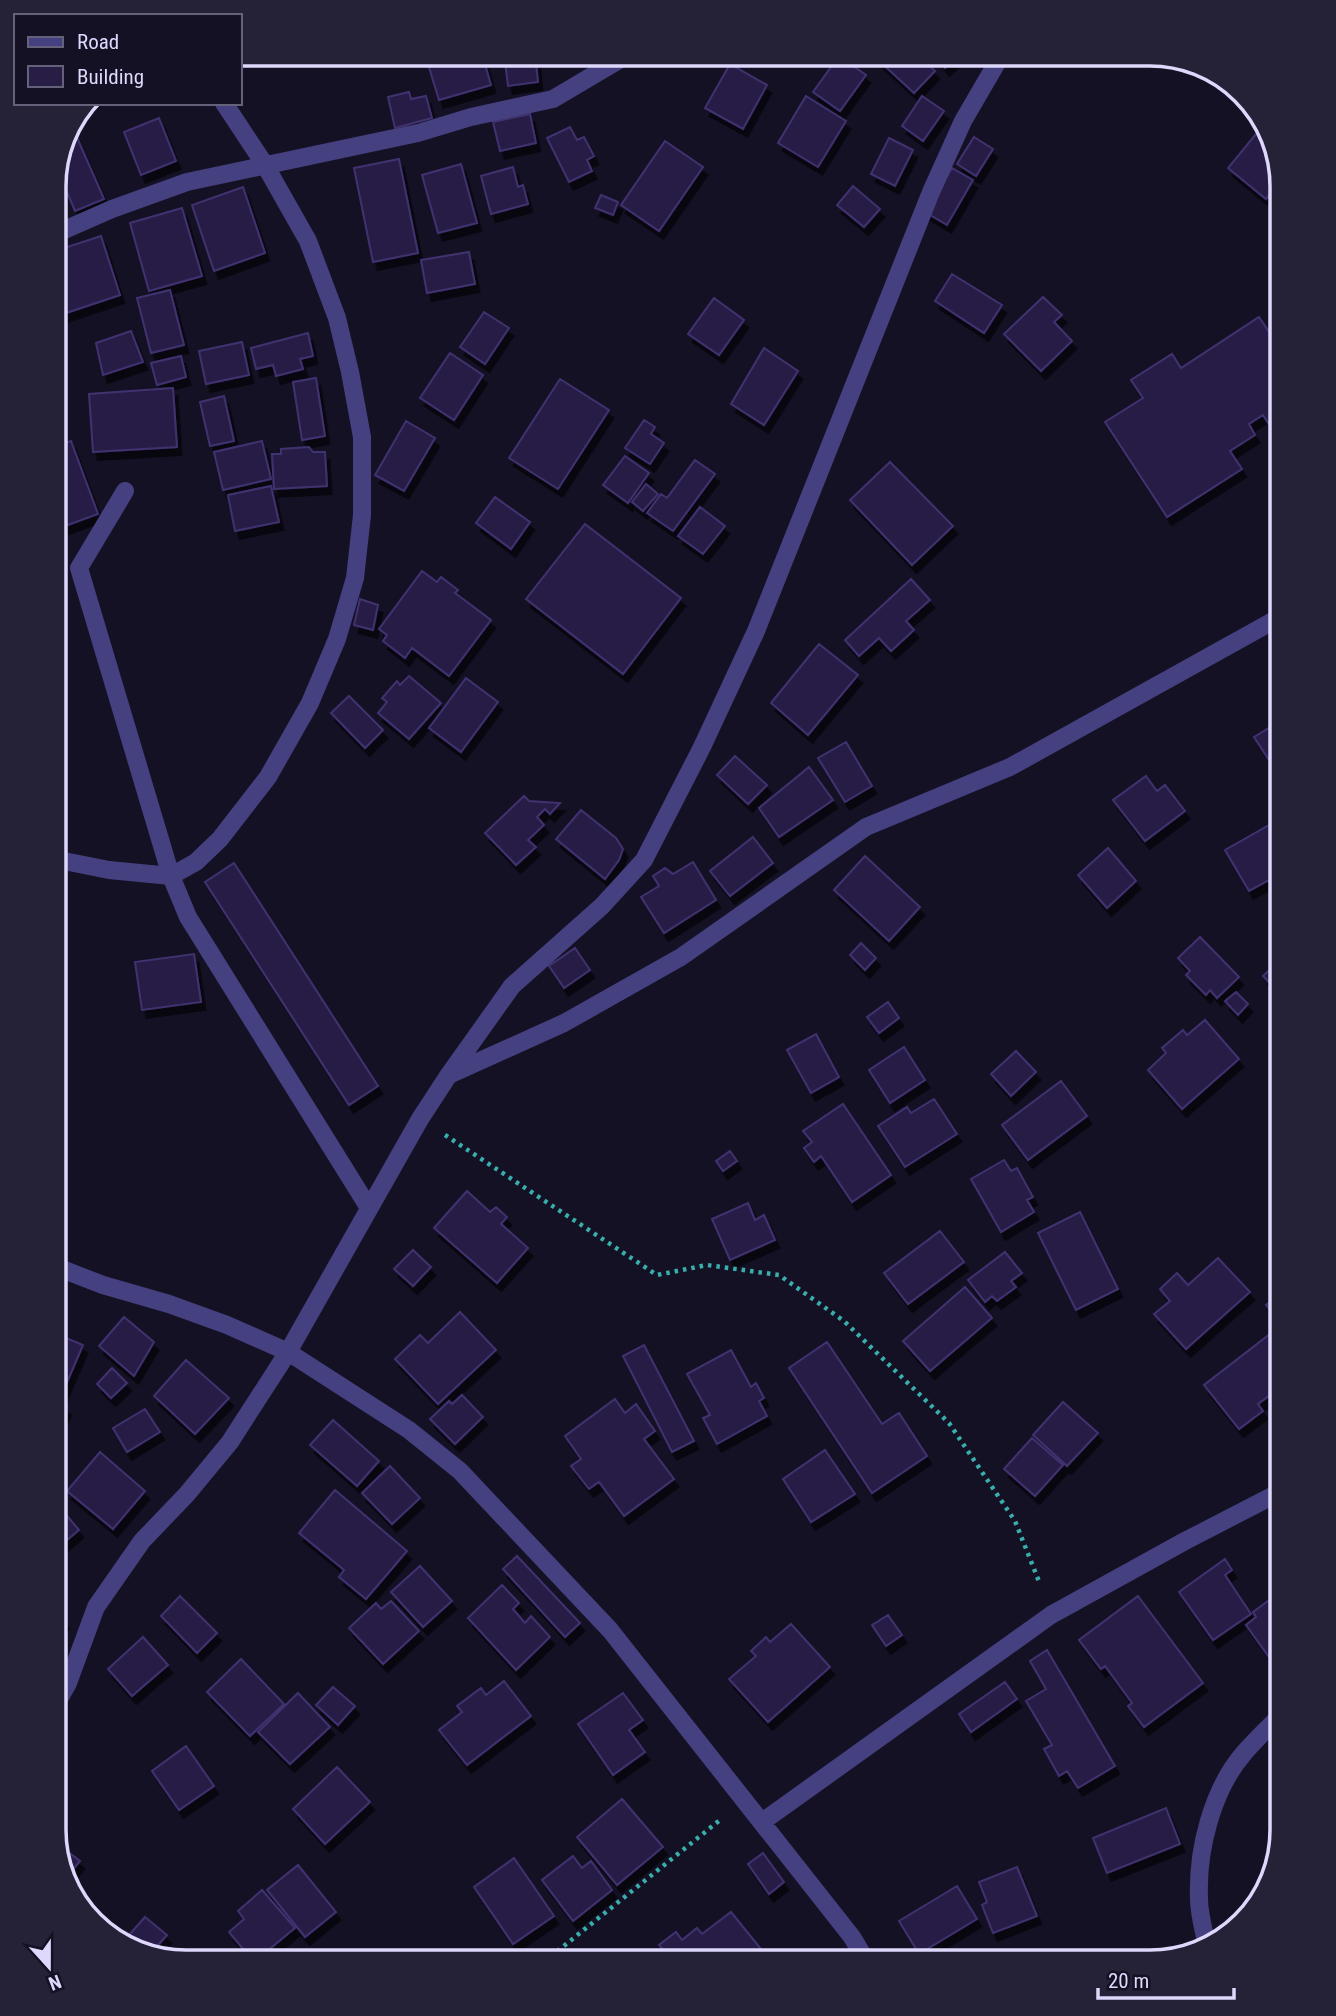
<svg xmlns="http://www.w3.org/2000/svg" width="1336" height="2016" viewBox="0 0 1336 2016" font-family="'Roboto Condensed',sans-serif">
	<defs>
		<filter id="shadow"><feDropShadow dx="4.5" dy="8" stdDeviation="0" flood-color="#0009"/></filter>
	</defs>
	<rect width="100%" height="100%" fill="#151125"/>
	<path fill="#281e45" stroke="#41326f" stroke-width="2" filter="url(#shadow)" d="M 425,54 L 482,54 L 491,85 L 439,100 Z
		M 504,54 L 535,54 L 538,82 L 508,86 Z
		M 881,54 L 917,54 L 935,71 L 914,93 L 877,59 Z
		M 934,54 L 960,54 L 945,68 Z
		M 839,56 L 866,75 L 840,111 L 813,92 Z
		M 730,64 L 767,85 L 743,129 L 705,108 Z
		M 409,92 L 411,99 L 426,96 L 432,118 L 395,128 L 388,97 Z
		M 806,96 L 846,121 L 818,167 L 778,143 Z
		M 922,96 L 944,111 L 923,141 L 902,126 Z
		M 530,114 L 536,143 L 500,151 L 493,122 Z
		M 159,118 L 176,161 L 141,175 L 124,132 Z
		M 1265,123 L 1280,182 L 1266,199 L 1228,168 Z
		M 570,127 L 577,140 L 584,137 L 594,156 L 587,160 L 592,171 L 569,182 L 547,138 Z
		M 75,133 L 104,199 L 75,211 L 58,171 Z
		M 974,137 L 993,149 L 976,176 L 957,164 Z
		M 889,138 L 913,150 L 895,186 L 871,174 Z
		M 665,141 L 703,167 L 659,231 L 621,205 Z
		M 399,159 L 418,253 L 373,262 L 354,168 Z
		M 461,164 L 477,223 L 438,233 L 422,175 Z
		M 513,167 L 518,187 L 523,185 L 528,204 L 491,214 L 481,176 Z
		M 952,168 L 973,180 L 947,225 L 925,212 Z
		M 853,186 L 880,209 L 864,227 L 837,205 Z
		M 243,187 L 265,253 L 214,271 L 192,205 Z
		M 601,195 L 618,202 L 613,215 L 595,208 Z
		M 182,208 L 202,276 L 149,291 L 130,223 Z
		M 101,236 L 120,295 L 54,317 L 55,251 Z
		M 469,252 L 475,284 L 427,293 L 421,260 Z
		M 952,274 L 1002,305 L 984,333 L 935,301 Z
		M 170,290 L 184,345 L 151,353 L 137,298 Z
		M 1043,297 L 1062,315 L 1054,322 L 1072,341 L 1041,371 L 1004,334 Z
		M 714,298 L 744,320 L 719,355 L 688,334 Z
		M 484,312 L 509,328 L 485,364 L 460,347 Z
		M 1259,317 L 1282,351 L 1282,419 L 1270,426 L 1263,415 L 1249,424 L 1255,435 L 1230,451 L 1242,469 L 1167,517 L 1105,422 L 1143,398 L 1131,380 L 1172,354 L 1181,368 Z
		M 131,331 L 143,362 L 103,375 L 96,343 Z
		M 308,333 L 313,356 L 300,359 L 303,369 L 276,376 L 273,365 L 256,369 L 251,348 Z
		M 242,342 L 249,375 L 206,384 L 199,351 Z
		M 764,348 L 798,371 L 764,425 L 731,404 Z
		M 450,353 L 483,375 L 454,420 L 420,398 Z
		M 181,356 L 186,377 L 157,385 L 151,363 Z
		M 316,378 L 325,436 L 302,440 L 293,382 Z
		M 560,379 L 609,410 L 558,489 L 509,458 Z
		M 173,388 L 177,447 L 93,452 L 89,394 Z
		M 224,396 L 234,441 L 210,446 L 200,402 Z
		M 644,420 L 655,427 L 651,434 L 664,443 L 650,464 L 625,448 Z
		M 406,421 L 435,438 L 404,491 L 375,475 Z
		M 71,441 L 98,514 L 54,530 L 54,447 Z
		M 262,441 L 271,479 L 223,490 L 214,452 Z
		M 309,447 L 313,452 L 325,452 L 327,486 L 274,489 L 272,454 L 281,454 L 281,449 Z
		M 625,456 L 649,473 L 628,503 L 603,485 Z
		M 695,460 L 715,474 L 673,531 L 647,513 L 661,494 L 667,498 Z
		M 890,462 L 953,526 L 912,565 L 850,500 Z
		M 646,484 L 658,494 L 643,511 L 632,502 Z
		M 271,486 L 279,522 L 235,531 L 228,495 Z
		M 495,497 L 530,522 L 511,549 L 476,523 Z
		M 700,507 L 725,526 L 703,554 L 678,536 Z
		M 585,524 L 681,598 L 623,674 L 526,599 Z
		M 422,571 L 437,582 L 441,577 L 458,590 L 455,593 L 491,620 L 449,676 L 412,648 L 405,658 L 383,641 L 387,635 L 379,629 Z
		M 911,579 L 930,600 L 906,621 L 914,630 L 891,651 L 879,638 L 859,656 L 845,640 Z
		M 360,599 L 378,605 L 373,630 L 354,625 Z
		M 819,644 L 858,675 L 808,735 L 771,703 Z
		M 409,676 L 441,703 L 409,739 L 378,713 L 387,702 L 382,698 L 397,681 L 400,685 Z
		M 466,678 L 498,702 L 461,752 L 429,728 Z
		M 349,696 L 383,730 L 365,748 L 331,713 Z
		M 1282,720 L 1282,780 L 1254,737 Z
		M 846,742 L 872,786 L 845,802 L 818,758 Z
		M 735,756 L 767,785 L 748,804 L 717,775 Z
		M 809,767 L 833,800 L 779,837 L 759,808 Z
		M 1146,776 L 1157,791 L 1165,785 L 1185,811 L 1145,841 L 1113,800 Z
		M 524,796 L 529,801 L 560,803 L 550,814 L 545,809 L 537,817 L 544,825 L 528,840 L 536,847 L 516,865 L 485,833 Z
		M 581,810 L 616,838 L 623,849 L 619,860 L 605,879 L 556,839 Z
		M 1278,820 L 1282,826 L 1282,873 L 1249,891 L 1225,850 Z
		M 753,837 L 773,863 L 730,896 L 710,871 Z
		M 1108,848 L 1136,881 L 1107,908 L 1078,875 Z
		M 865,856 L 920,907 L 889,941 L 834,890 Z
		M 693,862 L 716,900 L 664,933 L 641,897 L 659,886 L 653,876 L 665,868 L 673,874 Z
		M 234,863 L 378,1086 L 349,1105 L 205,882 Z
		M 1200,937 L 1239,977 L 1217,998 L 1210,990 L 1206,995 L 1186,975 L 1190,971 L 1178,958 Z
		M 861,943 L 876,958 L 865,970 L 850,955 Z
		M 575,948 L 590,970 L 564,988 L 549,966 Z
		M 194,954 L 201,1002 L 142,1010 L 135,962 Z
		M 1282,958 L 1282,995 L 1263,976 Z
		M 1236,992 L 1248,1004 L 1238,1015 L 1225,1001 Z
		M 888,1002 L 899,1018 L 879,1033 L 867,1017 Z
		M 1205,1020 L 1239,1059 L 1182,1109 L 1148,1070 L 1166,1053 L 1162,1048 L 1183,1030 L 1187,1035 Z
		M 816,1034 L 839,1077 L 811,1093 L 787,1050 Z
		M 904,1047 L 925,1080 L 890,1103 L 869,1070 Z
		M 1016,1051 L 1036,1072 L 1011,1096 L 991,1074 Z
		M 1061,1081 L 1087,1116 L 1028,1160 L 1002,1125 Z
		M 934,1099 L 957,1134 L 905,1167 L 878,1126 L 907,1107 L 911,1113 Z
		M 843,1104 L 891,1175 L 852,1202 L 821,1156 L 814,1162 L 804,1148 L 812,1142 L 803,1131 Z
		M 730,1151 L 737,1161 L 723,1171 L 716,1161 Z
		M 1004,1160 L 1011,1171 L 1017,1168 L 1033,1197 L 1027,1200 L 1034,1212 L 1001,1232 L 971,1179 Z
		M 1282,1172 L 1282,1186 L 1275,1178 Z
		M 54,1185 L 61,1185 L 59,1228 L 54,1228 Z
		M 467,1191 L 490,1212 L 496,1207 L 507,1217 L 501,1224 L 528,1248 L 497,1283 L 434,1228 Z
		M 748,1203 L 755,1220 L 764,1215 L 775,1240 L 730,1260 L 712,1219 Z
		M 1080,1212 L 1118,1289 L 1076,1310 L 1038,1233 Z
		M 940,1231 L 964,1262 L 908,1304 L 884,1273 Z
		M 413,1250 L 431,1267 L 413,1286 L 394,1269 Z
		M 1005,1252 L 1022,1273 L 1011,1281 L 1016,1287 L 997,1301 L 992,1296 L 985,1302 L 968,1280 Z
		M 1218,1258 L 1250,1292 L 1186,1349 L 1154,1314 L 1170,1301 L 1160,1289 L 1177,1273 L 1188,1285 Z
		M 965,1287 L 992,1318 L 930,1371 L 903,1341 Z
		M 1282,1293 L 1282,1323 L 1281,1323 L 1266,1305 Z
		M 460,1312 L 496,1350 L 438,1404 L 395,1359 L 420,1335 L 428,1343 Z
		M 124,1317 L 154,1342 L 134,1376 L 99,1346 Z
		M 54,1333 L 83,1345 L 62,1394 L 54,1391 Z
		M 1270,1334 L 1282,1350 L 1282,1396 L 1278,1400 L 1273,1393 L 1258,1404 L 1263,1411 L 1239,1429 L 1204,1385 Z
		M 827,1342 L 882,1424 L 899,1413 L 927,1456 L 872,1493 L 789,1368 Z
		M 644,1345 L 694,1441 L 672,1452 L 623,1356 Z
		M 731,1350 L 751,1387 L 756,1383 L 764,1398 L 759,1401 L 767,1416 L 717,1444 L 703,1418 L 710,1415 L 687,1374 Z
		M 186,1360 L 229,1398 L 195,1434 L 154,1396 Z
		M 112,1368 L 127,1383 L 111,1398 L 97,1384 Z
		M 462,1395 L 483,1417 L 455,1444 L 430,1419 L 449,1401 L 452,1404 Z
		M 615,1399 L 625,1413 L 636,1404 L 655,1431 L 644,1439 L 674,1479 L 624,1516 L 599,1482 L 589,1489 L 571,1466 L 581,1459 L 565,1436 Z
		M 54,1401 L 67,1407 L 54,1434 Z
		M 1063,1402 L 1098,1433 L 1067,1466 L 1033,1435 Z
		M 145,1409 L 160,1432 L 127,1452 L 113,1428 Z
		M 333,1420 L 379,1461 L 357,1486 L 310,1445 Z
		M 1032,1438 L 1063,1465 L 1035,1496 L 1004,1469 Z
		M 825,1450 L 855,1494 L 811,1522 L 783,1479 Z
		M 100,1452 L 145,1491 L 113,1529 L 67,1491 Z
		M 390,1466 L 420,1498 L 392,1524 L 362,1493 Z
		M 335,1490 L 407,1551 L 366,1599 L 339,1577 L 344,1570 L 299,1533 Z
		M 57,1504 L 79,1530 L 54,1551 L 54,1506 Z
		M 517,1556 L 580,1623 L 565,1637 L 503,1569 Z
		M 1225,1559 L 1232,1570 L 1225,1575 L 1251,1614 L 1213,1640 L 1179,1592 Z
		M 420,1566 L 452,1601 L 423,1627 L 391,1592 Z
		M 502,1585 L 519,1603 L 513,1609 L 525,1623 L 531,1616 L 550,1637 L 516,1670 L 468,1618 Z
		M 180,1596 L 217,1633 L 197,1653 L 161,1616 Z
		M 1138,1596 L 1203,1683 L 1144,1727 L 1128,1706 L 1132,1703 L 1105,1666 L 1101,1669 L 1079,1640 Z
		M 1272,1598 L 1275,1603 L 1282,1598 L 1282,1647 L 1269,1657 L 1246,1625 L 1256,1617 L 1253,1612 Z
		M 391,1601 L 419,1631 L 383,1664 L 349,1628 L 376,1603 L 381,1609 Z
		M 54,1609 L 65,1621 L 54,1631 Z
		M 888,1615 L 902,1635 L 886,1646 L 872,1625 Z
		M 791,1624 L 830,1667 L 768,1722 L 729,1679 L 756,1656 L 751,1651 L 766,1637 L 770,1642 Z
		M 143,1637 L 168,1665 L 132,1696 L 108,1669 Z
		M 1047,1650 L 1115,1766 L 1078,1788 L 1067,1771 L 1059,1776 L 1044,1749 L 1052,1745 L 1026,1701 L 1046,1689 L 1030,1661 Z
		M 241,1659 L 284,1704 L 250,1736 L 207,1692 Z
		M 504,1681 L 531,1716 L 467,1765 L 439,1730 L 462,1712 L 457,1706 L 481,1688 L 486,1695 Z
		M 1005,1682 L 1017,1699 L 971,1732 L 959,1714 Z
		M 333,1687 L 355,1706 L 338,1725 L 316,1705 Z
		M 298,1693 L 330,1727 L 290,1764 L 258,1732 Z
		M 623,1693 L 643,1720 L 629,1730 L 645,1752 L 613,1775 L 578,1724 Z
		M 186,1746 L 214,1786 L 179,1810 L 152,1771 Z
		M 337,1767 L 370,1802 L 325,1844 L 293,1809 Z
		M 622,1799 L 663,1847 L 617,1885 L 577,1837 Z
		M 1166,1808 L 1180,1844 L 1107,1873 L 1093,1838 Z
		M 58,1844 L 80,1861 L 67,1877 Z
		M 763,1853 L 784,1882 L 769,1894 L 748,1864 Z
		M 573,1856 L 582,1868 L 591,1861 L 612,1890 L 573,1921 L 542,1880 Z
		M 514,1858 L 554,1916 L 513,1944 L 474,1887 Z
		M 298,1865 L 336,1912 L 305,1937 L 267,1890 Z
		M 1017,1867 L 1037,1916 L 993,1933 L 982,1905 L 987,1902 L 979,1882 Z
		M 957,1886 L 977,1919 L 919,1954 L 899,1921 Z
		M 262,1890 L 295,1928 L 254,1962 L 229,1932 L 244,1919 L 238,1911 Z
		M 731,1912 L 761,1949 L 752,1957 L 756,1962 L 673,1962 L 659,1945 L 676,1932 L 682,1940 L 697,1928 L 702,1934 Z
		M 145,1917 L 167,1935 L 151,1953 L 121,1944 Z
		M 326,1950 L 334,1962 L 310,1962 Z"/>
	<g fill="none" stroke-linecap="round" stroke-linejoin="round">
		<path stroke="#39afad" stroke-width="4.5" stroke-dasharray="3.5 5" stroke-linecap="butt" d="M 445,1135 L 657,1275 L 707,1265 L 779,1275 L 844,1321 L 949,1423 L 1015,1521 L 1040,1584
			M 544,1962 L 720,1820"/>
		<path stroke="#454080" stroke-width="18" d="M 224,103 L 265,165 L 308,241 L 337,318 L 350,372 L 362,437 L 362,515 L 355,578 L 337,639 L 310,703 L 268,777 L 220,839 L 196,862 L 171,876 L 188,917 L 369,1208
			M 55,234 L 112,209 L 187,182 L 418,133 L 471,117 L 553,99 L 624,57 L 638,54
			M 54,859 L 109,870 L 171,876 L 79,568 L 125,491
			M 451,1074 L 564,1023 L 681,957 L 866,827 L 1010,767 L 1282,616
			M 54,1266 L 103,1285 L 169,1304 L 227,1325 L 288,1352 L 409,1430 L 460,1471 L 610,1630 L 852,1937 L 867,1962
			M 54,1708 L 68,1683 L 96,1607 L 142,1541 L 187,1494 L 230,1442 L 288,1352 L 420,1119 L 448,1076 L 512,986 L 602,906 L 644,860 L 702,747 L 756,631 L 931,192 L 963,121 L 1002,54
			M 762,1822 L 1051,1615 L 1185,1541 L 1282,1491
			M 1207,1946 C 1204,1931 1199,1914 1199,1899 C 1197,1850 1212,1790 1244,1753 C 1256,1739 1269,1727 1282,1714"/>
	</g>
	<path d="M0 0H1336V2016H0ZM186 66H1150A120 120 0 0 1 1270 186V1830A120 120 0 0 1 1150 1950H186A120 120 0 0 1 66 1830V186A120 120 0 0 1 186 66Z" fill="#252136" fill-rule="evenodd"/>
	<path fill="none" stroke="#ded8fc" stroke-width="3.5" d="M186 66H1150A120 120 0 0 1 1270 186V1830A120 120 0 0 1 1150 1950H186A120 120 0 0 1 66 1830V186A120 120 0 0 1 186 66Z"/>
	<rect x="14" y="14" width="228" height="91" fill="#151125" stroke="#65617b" stroke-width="2"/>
	<rect x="28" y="37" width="35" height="10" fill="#454080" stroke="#65617b" stroke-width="2"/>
	<text x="77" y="49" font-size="21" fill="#ded8fc">Road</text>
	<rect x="28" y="66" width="35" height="21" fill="#281e45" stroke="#65617b" stroke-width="2"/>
	<text x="77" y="84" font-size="21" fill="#ded8fc">Building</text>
	<g transform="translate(49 1967) rotate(159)" stroke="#151125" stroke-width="5" paint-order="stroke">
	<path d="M0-5L12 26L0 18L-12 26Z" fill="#ded8fc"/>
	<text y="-10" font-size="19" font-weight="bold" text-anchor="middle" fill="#ded8fc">N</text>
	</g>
	<path d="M1098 1988v10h136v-10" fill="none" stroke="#ded8fc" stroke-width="3.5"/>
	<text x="1108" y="1988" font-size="21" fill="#ded8fc" stroke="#151125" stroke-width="5" paint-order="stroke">20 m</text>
</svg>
